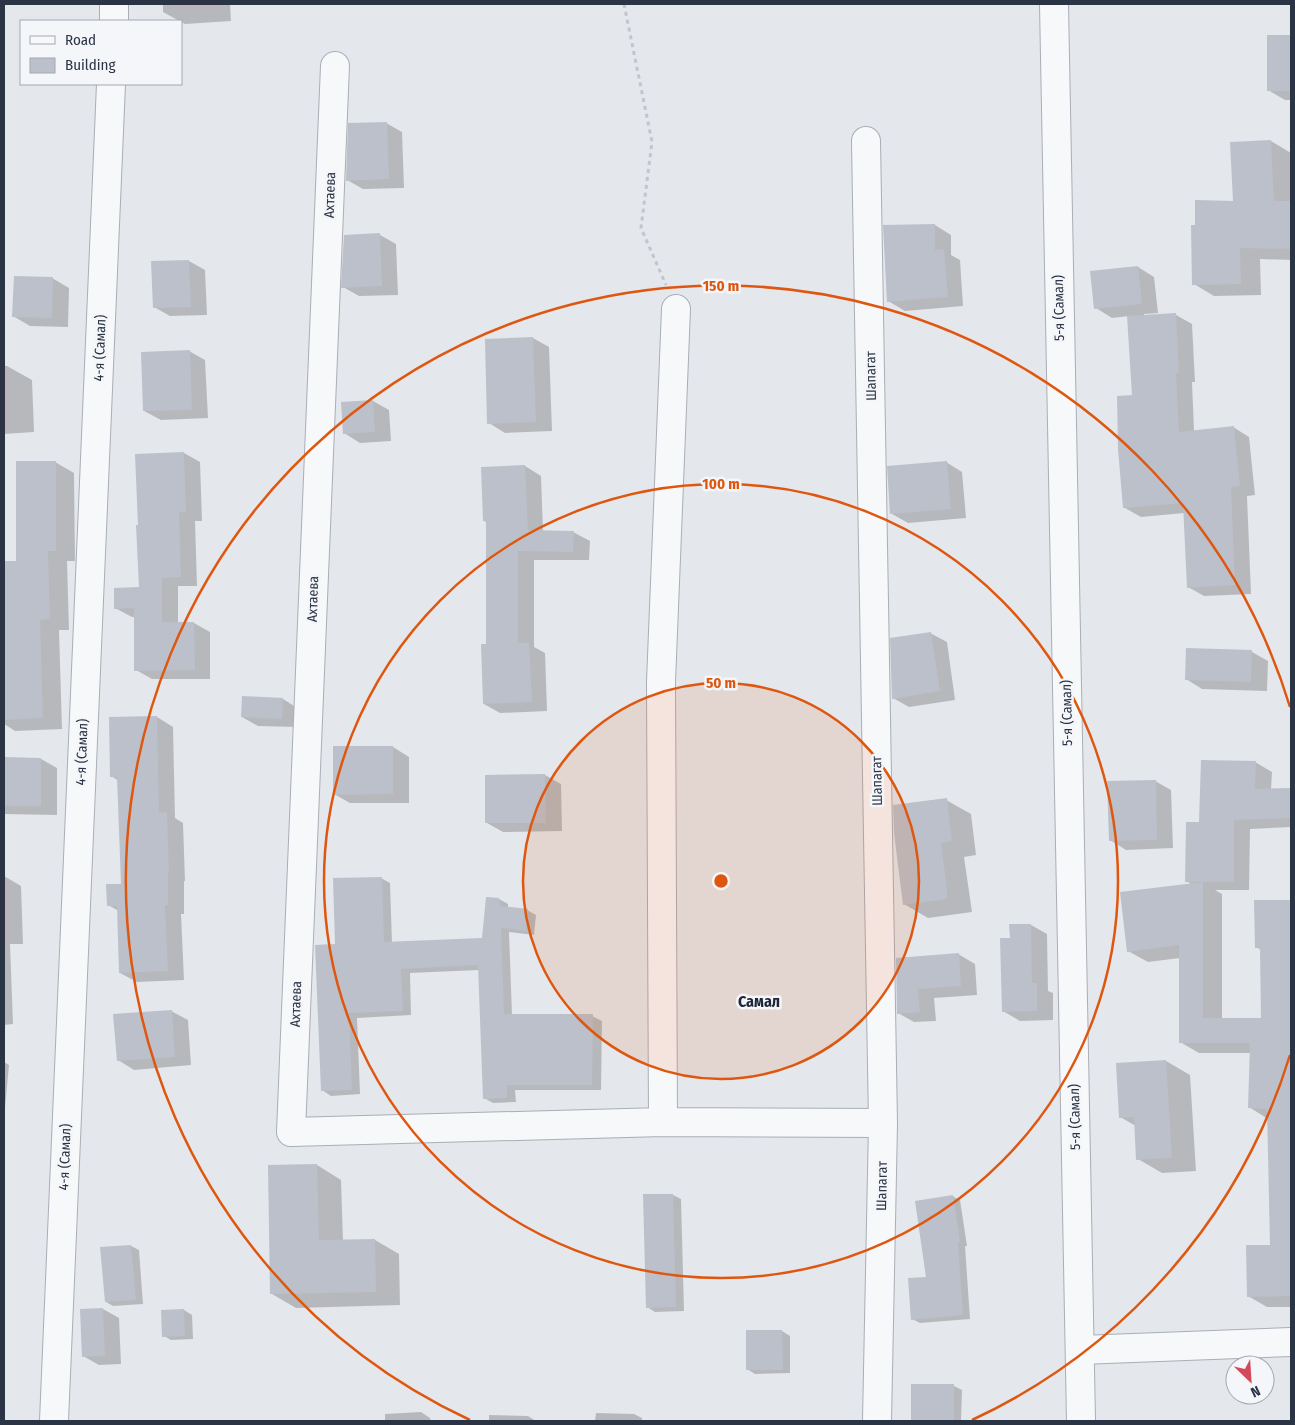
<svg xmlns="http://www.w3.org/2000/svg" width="1295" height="1425" viewBox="0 0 1295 1425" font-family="'Fira Sans Condensed',sans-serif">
	<rect width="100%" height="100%" fill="#e4e7ec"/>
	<path fill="#0003" d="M 163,4 L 230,4 L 231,21 L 185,24 L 163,12 Z
		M 1268,36 L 1291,36 L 1291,100 L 1285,100 L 1268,90 Z
		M 386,123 L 402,132 L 404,188 L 363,189 L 347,180 Z
		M 1271,141 L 1291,153 L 1291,260 L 1260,259 L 1261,295 L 1214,296 L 1194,284 L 1196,226 L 1234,202 Z
		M 935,225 L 951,235 L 951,255 L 960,260 L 963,306 L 905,311 L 888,301 Z
		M 380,235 L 396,244 L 398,295 L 359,296 L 343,287 Z
		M 189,261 L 205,270 L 207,315 L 170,316 L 154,307 Z
		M 1138,267 L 1154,277 L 1158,313 L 1144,314 L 1144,316 L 1176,315 L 1192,324 L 1195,382 L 1192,382 L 1194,431 L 1233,427 L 1249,437 L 1255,495 L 1247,496 L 1251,594 L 1204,596 L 1188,587 L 1184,513 L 1141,517 L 1125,508 L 1133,396 L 1129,316 L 1112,318 L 1096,308 Z
		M 52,278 L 69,288 L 68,327 L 30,326 L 13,316 Z
		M 533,338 L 549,347 L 552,431 L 505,433 L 489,423 Z
		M 189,351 L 205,360 L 208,418 L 161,420 L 144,411 Z
		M 4,366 L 7,366 L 32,380 L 34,432 L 4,434 Z
		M 373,401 L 389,410 L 391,441 L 360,443 L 344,433 Z
		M 184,453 L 200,462 L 202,521 L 195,521 L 197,586 L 178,586 L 178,623 L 194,623 L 210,632 L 210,679 L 152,679 L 136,670 L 135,617 L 132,617 L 115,608 L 140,588 Z
		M 55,462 L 74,473 L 75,561 L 67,561 L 69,630 L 59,630 L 62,729 L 15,731 L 4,724 L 4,562 L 18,562 Z
		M 946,462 L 962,472 L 966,518 L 908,523 L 892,514 Z
		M 525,466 L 541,476 L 543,532 L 573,532 L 590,541 L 589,560 L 534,560 L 534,647 L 545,653 L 547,711 L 500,713 L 484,704 L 487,645 L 488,523 L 484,521 Z
		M 930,633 L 947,642 L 955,700 L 909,707 L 893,698 Z
		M 1187,649 L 1252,652 L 1268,661 L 1267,691 L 1202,689 L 1186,679 Z
		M 243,698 L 283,699 L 299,709 L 298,727 L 258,726 L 242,717 Z
		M 157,717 L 173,727 L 175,818 L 183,823 L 185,881 L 184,881 L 184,914 L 181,914 L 184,980 L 137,982 L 120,973 L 119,911 L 108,905 L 122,885 L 119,781 L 111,776 Z
		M 393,747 L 409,757 L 409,803 L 350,803 L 334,794 Z
		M 4,759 L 41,759 L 57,768 L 57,815 L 4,814 Z
		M 1255,762 L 1272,772 L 1271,790 L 1291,789 L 1291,827 L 1250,829 L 1249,890 L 1215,890 L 1222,894 L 1222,1019 L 1262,1019 L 1261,950 L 1256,947 L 1255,902 L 1291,901 L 1291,1307 L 1267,1307 L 1248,1296 L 1271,1246 L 1268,1119 L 1249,1107 L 1251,1053 L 1199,1053 L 1180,1042 L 1180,958 L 1148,962 L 1128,951 L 1193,885 L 1186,881 L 1200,823 Z
		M 545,775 L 561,784 L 562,831 L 503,832 L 487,823 Z
		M 1155,781 L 1171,790 L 1173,848 L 1126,850 L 1110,840 Z
		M 946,800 L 971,814 L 976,855 L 964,857 L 972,912 L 928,918 L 904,904 Z
		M 4,876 L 21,886 L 23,944 L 10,944 L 13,1024 L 4,1025 Z
		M 381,878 L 390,883 L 392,943 L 483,940 L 487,899 L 499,899 L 508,904 L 508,908 L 527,910 L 536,915 L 534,935 L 509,932 L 512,1015 L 592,1016 L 602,1021 L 601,1090 L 515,1090 L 516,1102 L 493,1103 L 484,1098 L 479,970 L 410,973 L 411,1015 L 357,1018 L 360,1094 L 331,1096 L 322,1090 L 336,945 Z
		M 1031,925 L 1047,934 L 1048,991 L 1053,993 L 1053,1020 L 1020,1021 L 1003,1011 L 1011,939 Z
		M 958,954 L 975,964 L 977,995 L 934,998 L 936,1021 L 914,1022 L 898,1013 L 897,959 Z
		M 171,1011 L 188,1020 L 191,1065 L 134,1070 L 118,1060 Z
		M 1166,1061 L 1190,1075 L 1196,1171 L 1162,1173 L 1138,1159 L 1136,1126 L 1120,1117 Z
		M 4,1062 L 9,1065 L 4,1119 Z
		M 317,1165 L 341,1180 L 343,1241 L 375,1240 L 399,1254 L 400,1305 L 296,1308 L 272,1294 L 269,1167 Z
		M 645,1195 L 673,1195 L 681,1199 L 684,1311 L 655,1312 L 647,1307 Z
		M 952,1196 L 960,1200 L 967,1246 L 965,1246 L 970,1319 L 920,1323 L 912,1319 L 928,1278 Z
		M 4,1202 L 5,1203 L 4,1241 Z
		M 131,1246 L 139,1250 L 143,1304 L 113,1306 L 106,1302 Z
		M 103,1309 L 119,1318 L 121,1364 L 99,1365 L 83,1356 Z
		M 184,1310 L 192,1315 L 193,1339 L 171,1340 L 164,1336 Z
		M 782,1331 L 790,1336 L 790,1373 L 755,1374 L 747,1369 Z
		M 954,1386 L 962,1390 L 961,1421 L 916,1421 L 912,1419 Z
		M 421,1412 L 430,1418 L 431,1421 L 385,1421 L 385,1414 Z
		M 596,1413 L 634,1414 L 642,1418 L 642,1421 L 595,1421 Z
		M 489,1415 L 528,1416 L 536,1421 L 489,1421 Z
		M 197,1420 L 234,1421 L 235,1421 L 197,1421 Z"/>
	<path fill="#bbc0ca" d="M 1267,35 L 1291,35 L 1291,91 L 1267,91 Z
		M 387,122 L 389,179 L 346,181 L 348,123 Z
		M 1271,140 L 1274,201 L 1291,201 L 1291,249 L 1240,248 L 1241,284 L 1192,285 L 1191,225 L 1195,225 L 1195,200 L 1233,201 L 1230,142 Z
		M 935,224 L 935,250 L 944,249 L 948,297 L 887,302 L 883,225 Z
		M 380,233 L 382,286 L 341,288 L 344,235 Z
		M 189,260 L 191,307 L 153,308 L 151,261 Z
		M 1138,266 L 1142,304 L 1094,309 L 1090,271 Z
		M 14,276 L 53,277 L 52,318 L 12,317 Z
		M 1176,313 L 1179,373 L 1176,373 L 1179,432 L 1234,426 L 1240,486 L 1231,487 L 1235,585 L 1187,588 L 1183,503 L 1123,508 L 1118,449 L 1117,396 L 1132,395 L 1127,316 Z
		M 533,337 L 536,422 L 487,424 L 485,339 Z
		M 190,350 L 192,410 L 143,411 L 141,352 Z
		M 373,400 L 375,432 L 343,434 L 341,402 Z
		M 184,452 L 186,512 L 179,512 L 181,577 L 162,578 L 162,622 L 194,622 L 195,670 L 134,671 L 134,608 L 114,609 L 114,588 L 139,587 L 136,525 L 138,525 L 135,454 Z
		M 16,461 L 56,461 L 56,551 L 48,551 L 50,619 L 40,620 L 43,718 L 4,720 L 4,561 L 16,561 Z
		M 947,461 L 951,509 L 890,514 L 887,466 Z
		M 525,465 L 528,530 L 574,531 L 573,552 L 518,551 L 518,643 L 529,643 L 532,702 L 483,704 L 481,644 L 486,644 L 486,521 L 483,521 L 481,467 Z
		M 931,632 L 940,691 L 892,699 L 890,638 Z
		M 1186,648 L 1252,650 L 1251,682 L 1185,680 Z
		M 242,696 L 283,698 L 282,719 L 241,717 Z
		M 157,716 L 159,813 L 167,812 L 169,872 L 168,872 L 168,905 L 165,905 L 168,971 L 119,973 L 117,906 L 107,906 L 106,884 L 121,884 L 117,777 L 110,777 L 109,717 Z
		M 333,746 L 393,746 L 393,794 L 333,795 Z
		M 4,757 L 41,758 L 41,806 L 4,806 Z
		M 1201,760 L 1256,761 L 1255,789 L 1291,788 L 1291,818 L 1234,820 L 1234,882 L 1185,882 L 1186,822 L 1199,822 Z
		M 545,774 L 546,823 L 485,823 L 485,775 Z
		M 1156,780 L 1157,840 L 1109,841 L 1107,781 Z
		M 947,798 L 952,841 L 941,843 L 947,890 L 947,899 L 903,905 L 894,833 L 893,805 Z
		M 382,877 L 384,942 L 482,938 L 486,897 L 499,898 L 500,906 L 528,909 L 526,931 L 501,928 L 504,1014 L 593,1014 L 592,1085 L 507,1085 L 507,1098 L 483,1099 L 478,965 L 401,969 L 403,1011 L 349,1013 L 352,1090 L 321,1091 L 315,945 L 335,944 L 333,878 Z
		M 1203,882 L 1203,1018 L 1261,1018 L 1260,948 L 1255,948 L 1254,900 L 1291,900 L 1291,1296 L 1247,1297 L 1246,1245 L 1270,1245 L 1267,1109 L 1248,1108 L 1250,1043 L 1179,1043 L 1179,945 L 1127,952 L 1120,892 Z
		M 1009,924 L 1031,924 L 1032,983 L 1037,983 L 1037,1011 L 1002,1012 L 1000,938 L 1010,938 Z
		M 959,953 L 961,986 L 918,989 L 920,1012 L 897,1014 L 896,958 Z
		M 172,1010 L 175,1057 L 117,1061 L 113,1014 Z
		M 1166,1060 L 1172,1158 L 1136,1160 L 1134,1117 L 1119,1118 L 1116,1063 Z
		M 317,1164 L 319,1240 L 375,1239 L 376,1292 L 270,1294 L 268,1165 Z
		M 643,1194 L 673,1194 L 676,1307 L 646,1308 Z
		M 953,1195 L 960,1242 L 958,1242 L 963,1315 L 911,1320 L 908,1278 L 926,1277 L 915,1201 Z
		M 131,1245 L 136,1300 L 105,1302 L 100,1247 Z
		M 103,1308 L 105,1356 L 82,1357 L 80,1309 Z
		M 184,1309 L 185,1336 L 162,1337 L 161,1310 Z
		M 746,1330 L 782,1330 L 783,1370 L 746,1370 Z
		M 911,1384 L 954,1384 L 954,1420 L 911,1420 Z"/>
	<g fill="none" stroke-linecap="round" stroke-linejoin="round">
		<defs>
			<path id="minor" d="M 1054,4 L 1081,1421
				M 114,21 L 114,4
				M 335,66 L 291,1132 L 663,1122 L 883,1123
				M 866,141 L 883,1123 L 877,1421
				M 663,1122 L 661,682 L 676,309
				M 1080,1350 L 1291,1342
				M 54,1421 L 111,84"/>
		</defs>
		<use href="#minor" stroke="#a9aeb7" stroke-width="30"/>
		<path stroke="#c2c5cb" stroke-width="3" stroke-dasharray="4 4" stroke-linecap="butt" d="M 624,4 L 652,142 L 641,228 L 666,285"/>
		<use href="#minor" stroke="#f7f8fa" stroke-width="28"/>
	</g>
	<circle cx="721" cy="881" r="198" fill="#df570f" fill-opacity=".12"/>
	<g fill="none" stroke="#df570f" stroke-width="2.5">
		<circle cx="721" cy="881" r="198"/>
		<circle cx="721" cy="881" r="397"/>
		<path d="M1290 1055A595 595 0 0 1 972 1420M470 1420A595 595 0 1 1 1290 707"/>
	</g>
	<g text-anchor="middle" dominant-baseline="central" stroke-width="5" stroke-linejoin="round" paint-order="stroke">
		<g font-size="14" fill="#2b3445" stroke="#f4f6f9">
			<text transform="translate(330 195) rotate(-88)">Ахтаева</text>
			<text transform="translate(1059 308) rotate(-91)">5-я (Самал)</text>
			<text transform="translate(100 348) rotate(-88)">4-я (Самал)</text>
			<text transform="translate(871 376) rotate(-91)">Шапагат</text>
			<text transform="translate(313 599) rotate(-88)">Ахтаева</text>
			<text transform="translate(1067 713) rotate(-91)">5-я (Самал)</text>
			<text transform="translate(82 752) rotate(-88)">4-я (Самал)</text>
			<text transform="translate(877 781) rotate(-91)">Шапагат</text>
			<text transform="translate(296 1004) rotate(-88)">Ахтаева</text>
			<text transform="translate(1075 1117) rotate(-91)">5-я (Самал)</text>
			<text transform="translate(65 1157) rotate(-88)">4-я (Самал)</text>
			<text transform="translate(882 1186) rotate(-89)">Шапагат</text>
		</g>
		<g font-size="16" font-weight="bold" fill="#1d2536" stroke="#f4f6f9">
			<text x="759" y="1001">Самал</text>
		</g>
	</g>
	<circle cx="721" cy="881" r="8" fill="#df570f" stroke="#f4f6f9" stroke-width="2.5"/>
	<g font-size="15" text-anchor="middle" font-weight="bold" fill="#df570f" stroke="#f4f6f9" stroke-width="5" stroke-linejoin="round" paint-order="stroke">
		<text x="721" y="291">150 m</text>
		<text x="721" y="489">100 m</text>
		<text x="721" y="688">50 m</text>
	</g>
	<rect width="1295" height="1425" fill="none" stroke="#2b3445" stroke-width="10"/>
	<rect x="20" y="20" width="162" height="65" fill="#f4f6f9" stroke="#a4a8b1"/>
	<rect x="30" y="36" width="25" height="8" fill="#f7f8fa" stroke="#a4a8b1"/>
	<text x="65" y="45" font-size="15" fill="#2b3445">Road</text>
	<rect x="30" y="58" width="25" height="15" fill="#bbc0ca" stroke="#a4a8b1"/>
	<text x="65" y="70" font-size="15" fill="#2b3445">Building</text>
	<g transform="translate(1250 1380) rotate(155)"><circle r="24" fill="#f4f6f9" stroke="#a4a8b1"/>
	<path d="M0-4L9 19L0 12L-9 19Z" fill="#d1495b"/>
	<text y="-8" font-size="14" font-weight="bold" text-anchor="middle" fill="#2b3445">N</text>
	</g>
</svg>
